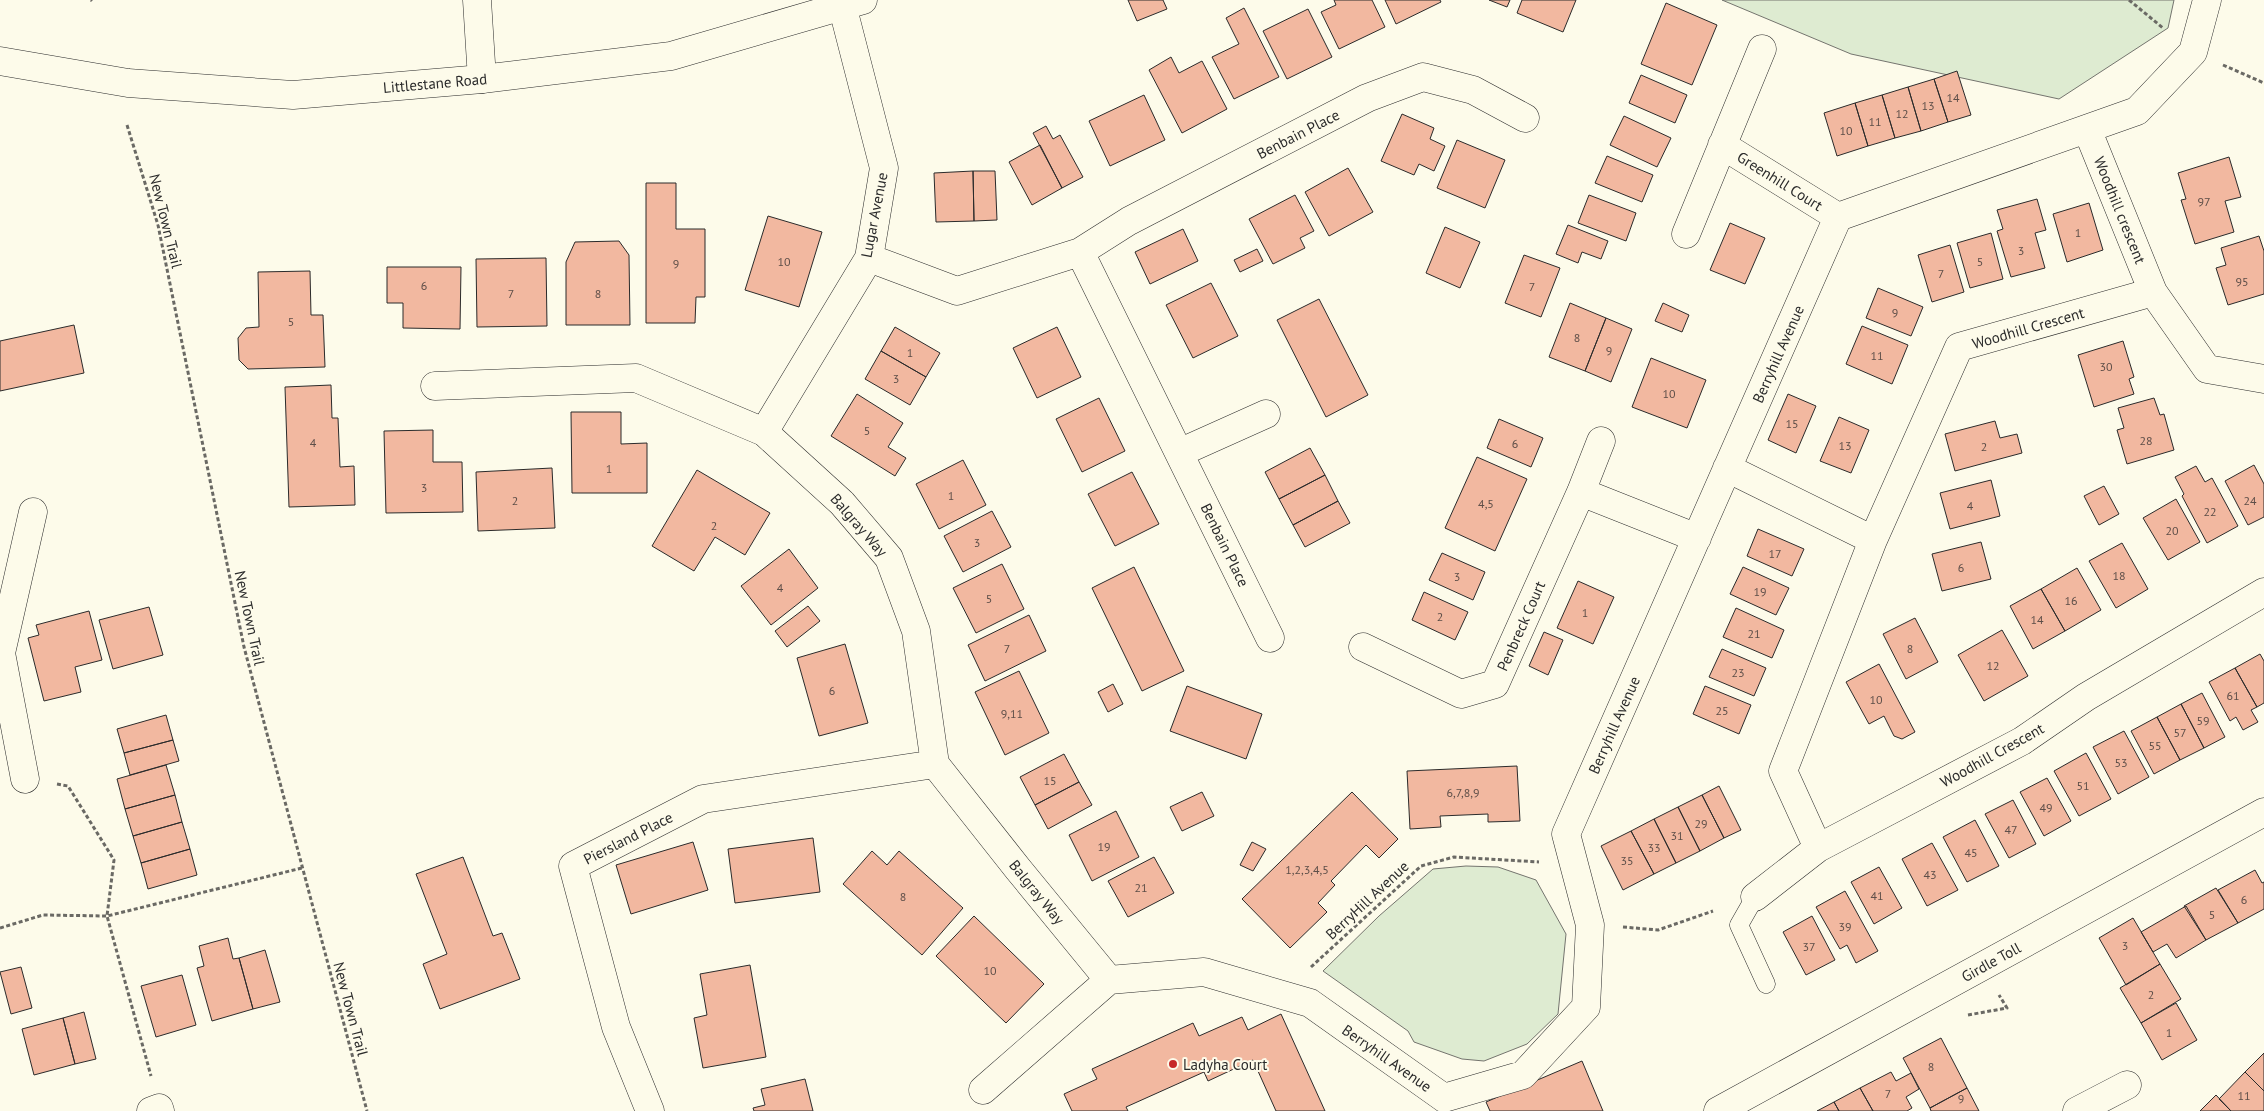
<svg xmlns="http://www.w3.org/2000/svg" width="2264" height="1111" viewBox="0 0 2264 1111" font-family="'PT Sans',sans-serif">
	<rect width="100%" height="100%" fill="#fdfbea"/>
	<path fill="#deebd1" stroke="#74746e" d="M 1722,0 L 2174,0 L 2168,28 L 2059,99 L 1851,54 Z
		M 1466,866 L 1498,867 L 1536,880 L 1566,934 L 1558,1014 L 1527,1044 L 1484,1061 L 1462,1059 L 1414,1042 L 1408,1031 L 1323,971 L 1379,916 L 1433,869 Z"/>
	<path fill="#f2b8a0" stroke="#2b2b2b" d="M 1128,0 L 1163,0 L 1167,9 L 1137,21 Z
		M 1334,0 L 1372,0 L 1385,27 L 1339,49 L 1321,12 L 1336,5 Z
		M 1385,0 L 1440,0 L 1441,2 L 1396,24 Z
		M 1489,0 L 1510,0 L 1507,7 Z
		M 1522,0 L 1576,0 L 1563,32 L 1517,13 Z
		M 1666,3 L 1717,25 L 1692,85 L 1641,64 Z
		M 1244,8 L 1279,77 L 1234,99 L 1212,57 L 1239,44 L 1226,18 Z
		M 1308,9 L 1332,57 L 1287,79 L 1263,31 Z
		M 1171,57 L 1179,73 L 1202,61 L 1227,109 L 1182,133 L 1149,70 Z
		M 1957,71 L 1971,115 L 1948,122 L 1934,79 Z
		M 1641,75 L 1687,95 L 1675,123 L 1629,103 Z
		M 1934,79 L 1948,122 L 1921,131 L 1908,87 Z
		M 1908,87 L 1921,131 L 1895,138 L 1882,95 Z
		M 1144,95 L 1165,140 L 1110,166 L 1089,121 Z
		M 1882,95 L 1895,138 L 1868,146 L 1855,103 Z
		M 1855,103 L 1868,146 L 1837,156 L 1824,113 Z
		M 1402,114 L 1434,128 L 1430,139 L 1445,146 L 1434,171 L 1419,164 L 1414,175 L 1381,161 Z
		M 1624,116 L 1671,138 L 1657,167 L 1610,145 Z
		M 1046,126 L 1053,139 L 1060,135 L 1083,177 L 1062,188 L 1033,133 Z
		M 1457,140 L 1505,160 L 1485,208 L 1437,188 Z
		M 1040,145 L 1062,188 L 1032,205 L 1009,162 Z
		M 1607,156 L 1653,175 L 1642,202 L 1595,183 Z
		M 2229,157 L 2241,197 L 2225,201 L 2234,232 L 2195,244 L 2181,200 L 2186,199 L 2178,173 Z
		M 1348,168 L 1373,212 L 1329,236 L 1305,192 Z
		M 973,171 L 974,221 L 936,222 L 934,173 Z
		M 973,171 L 995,171 L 997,220 L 974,221 Z
		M 646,183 L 676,183 L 676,229 L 705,229 L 705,297 L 696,297 L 695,323 L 646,323 Z
		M 1295,195 L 1314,231 L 1300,238 L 1305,248 L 1273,264 L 1249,219 Z
		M 1589,195 L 1636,213 L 1626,241 L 1578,223 Z
		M 2037,199 L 2046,230 L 2035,233 L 2045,268 L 2011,277 L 1997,231 L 2003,229 L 1997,210 Z
		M 2089,203 L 2103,250 L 2067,262 L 2053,214 Z
		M 768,216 L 822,232 L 799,307 L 745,290 Z
		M 1730,223 L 1765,238 L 1745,284 L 1710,270 Z
		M 1568,225 L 1608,241 L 1601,259 L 1582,252 L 1578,263 L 1556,254 Z
		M 1445,227 L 1480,242 L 1460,288 L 1426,273 Z
		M 1183,229 L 1198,261 L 1150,284 L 1135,252 Z
		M 1991,233 L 2003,279 L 1970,288 L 1957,243 Z
		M 2259,236 L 2264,251 L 2264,294 L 2228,305 L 2216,268 L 2226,265 L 2221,248 Z
		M 619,241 L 629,255 L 630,325 L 566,325 L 566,262 L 575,242 Z
		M 1950,245 L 1964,292 L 1932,302 L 1918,255 Z
		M 1257,249 L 1263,261 L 1240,272 L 1234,260 Z
		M 1524,255 L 1560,268 L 1541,317 L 1505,303 Z
		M 546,258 L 547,326 L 477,327 L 476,259 Z
		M 387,267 L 461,267 L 460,329 L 403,328 L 403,303 L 387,303 Z
		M 310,271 L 311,315 L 323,315 L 325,367 L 248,369 L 239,360 L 238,338 L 246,328 L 259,327 L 258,272 Z
		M 1211,283 L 1238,336 L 1193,358 L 1166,305 Z
		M 1878,288 L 1923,307 L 1911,336 L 1866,318 Z
		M 1319,299 L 1368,395 L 1326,417 L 1277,320 Z
		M 1570,303 L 1606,318 L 1585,371 L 1549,357 Z
		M 1663,303 L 1689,315 L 1682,332 L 1655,321 Z
		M 1606,318 L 1632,329 L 1611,382 L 1585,371 Z
		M 74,325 L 84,373 L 0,391 L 0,341 Z
		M 1862,326 L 1908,345 L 1892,384 L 1846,364 Z
		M 895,327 L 940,353 L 926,377 L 881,351 Z
		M 1057,327 L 1081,377 L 1037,398 L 1013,348 Z
		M 2123,341 L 2134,377 L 2129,379 L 2134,394 L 2094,407 L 2078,355 Z
		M 881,351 L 926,377 L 910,405 L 865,379 Z
		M 1651,358 L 1706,380 L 1687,428 L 1632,407 Z
		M 331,385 L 332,418 L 338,418 L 340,467 L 354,466 L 355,505 L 289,507 L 285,387 Z
		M 857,394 L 903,423 L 888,447 L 906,458 L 895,476 L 831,436 Z
		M 1788,394 L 1816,406 L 1796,453 L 1768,440 Z
		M 1099,398 L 1125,451 L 1082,472 L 1056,419 Z
		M 2154,398 L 2160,415 L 2164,414 L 2174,450 L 2127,464 L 2117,430 L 2124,428 L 2118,408 Z
		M 571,412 L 621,412 L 621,444 L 647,443 L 647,493 L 572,493 Z
		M 1839,417 L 1869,430 L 1851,473 L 1820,461 Z
		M 1499,419 L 1543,438 L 1531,467 L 1487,448 Z
		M 1995,421 L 2000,438 L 2017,434 L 2022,453 L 1955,471 L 1945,434 Z
		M 433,430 L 433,462 L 462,462 L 463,512 L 386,513 L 384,431 Z
		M 1310,448 L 1325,475 L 1279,499 L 1265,472 Z
		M 1477,457 L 1527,479 L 1495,551 L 1445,528 Z
		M 963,460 L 986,505 L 939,529 L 916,484 Z
		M 2254,465 L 2264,484 L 2264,517 L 2248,525 L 2225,481 Z
		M 2196,466 L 2205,482 L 2212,478 L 2238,526 L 2207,543 L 2182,496 L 2184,494 L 2175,477 Z
		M 552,468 L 555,528 L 478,531 L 476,472 Z
		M 697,470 L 770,513 L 745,555 L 715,537 L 694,571 L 652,546 Z
		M 1132,472 L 1159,524 L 1115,546 L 1088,494 Z
		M 1325,475 L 1338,501 L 1293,525 L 1279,499 Z
		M 1991,480 L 2000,516 L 1950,529 L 1940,493 Z
		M 2104,486 L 2119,514 L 2099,525 L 2084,496 Z
		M 2176,499 L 2200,542 L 2168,560 L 2143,518 Z
		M 1338,501 L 1350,523 L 1305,547 L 1293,525 Z
		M 992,511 L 1011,547 L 963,572 L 944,536 Z
		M 1758,529 L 1804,549 L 1792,576 L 1747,556 Z
		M 1981,542 L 1991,579 L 1942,591 L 1932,554 Z
		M 2122,543 L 2148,589 L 2116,608 L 2089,561 Z
		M 789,549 L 818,588 L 771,625 L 741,586 Z
		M 1442,553 L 1485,572 L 1473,600 L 1429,580 Z
		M 1002,564 L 1024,609 L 976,633 L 953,588 Z
		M 1134,567 L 1184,671 L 1142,691 L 1092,588 Z
		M 1743,567 L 1789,588 L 1776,615 L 1730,594 Z
		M 2077,568 L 2101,610 L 2065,631 L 2041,589 Z
		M 1578,581 L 1614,597 L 1593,644 L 1557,628 Z
		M 2041,589 L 2065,631 L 2033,649 L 2010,606 Z
		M 1424,592 L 1468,612 L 1455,640 L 1412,620 Z
		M 808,606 L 820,621 L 787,647 L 775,631 Z
		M 149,607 L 163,655 L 113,669 L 99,620 Z
		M 1736,608 L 1784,630 L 1772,658 L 1723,637 Z
		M 89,611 L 102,660 L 75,667 L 81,692 L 44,701 L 28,638 L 39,635 L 36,625 Z
		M 1029,615 L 1046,651 L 985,681 L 968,645 Z
		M 1915,618 L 1938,662 L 1906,679 L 1883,634 Z
		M 2002,630 L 2028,676 L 1984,701 L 1958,655 Z
		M 1544,632 L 1563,640 L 1548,675 L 1529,666 Z
		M 845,644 L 868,723 L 819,736 L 797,658 Z
		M 1722,649 L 1766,668 L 1754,696 L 1709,677 Z
		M 2260,654 L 2264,661 L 2264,703 L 2257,707 L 2235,668 Z
		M 1879,664 L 1915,732 L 1902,739 L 1894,736 L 1884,716 L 1869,724 L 1846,682 Z
		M 2235,668 L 2257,707 L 2251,710 L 2258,722 L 2243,730 L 2236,717 L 2230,721 L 2209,682 Z
		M 1019,671 L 1049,733 L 1005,755 L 975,692 Z
		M 1113,684 L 1123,704 L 1108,712 L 1098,692 Z
		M 1187,686 L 1262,714 L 1246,759 L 1170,731 Z
		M 1705,686 L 1751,705 L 1739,734 L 1693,714 Z
		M 2202,693 L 2225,737 L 2204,748 L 2181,704 Z
		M 2181,704 L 2204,748 L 2180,760 L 2157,717 Z
		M 166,715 L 173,740 L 124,753 L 117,729 Z
		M 2157,717 L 2180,760 L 2154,774 L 2131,731 Z
		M 2124,731 L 2149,777 L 2118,794 L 2093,747 Z
		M 173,740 L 179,761 L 130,775 L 124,753 Z
		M 2086,753 L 2111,799 L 2079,816 L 2054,771 Z
		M 1064,754 L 1079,782 L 1035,805 L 1020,777 Z
		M 166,765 L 175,795 L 125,809 L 117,779 Z
		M 1517,766 L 1520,821 L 1488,822 L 1488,814 L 1440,816 L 1441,827 L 1410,829 L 1407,771 Z
		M 2047,778 L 2071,821 L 2044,836 L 2020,792 Z
		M 1079,782 L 1092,805 L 1048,829 L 1035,805 Z
		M 1719,786 L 1741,830 L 1724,838 L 1702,795 Z
		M 1202,792 L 1214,816 L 1182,831 L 1170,807 Z
		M 1352,792 L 1398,839 L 1379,858 L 1366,845 L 1331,881 L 1335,885 L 1318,903 L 1327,912 L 1290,948 L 1242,899 Z
		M 175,795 L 182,822 L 133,836 L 125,809 Z
		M 1702,795 L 1724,838 L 1700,851 L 1678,807 Z
		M 2013,800 L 2036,844 L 2009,858 L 1985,814 Z
		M 1678,807 L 1700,851 L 1676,863 L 1654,819 Z
		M 1116,811 L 1139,857 L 1092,881 L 1069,835 Z
		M 1654,819 L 1676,863 L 1654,874 L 1631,831 Z
		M 1975,820 L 1999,866 L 1967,882 L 1943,837 Z
		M 182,822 L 190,849 L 141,863 L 133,836 Z
		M 1631,831 L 1654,874 L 1623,890 L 1601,846 Z
		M 813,838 L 820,892 L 735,903 L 728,849 Z
		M 693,842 L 708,890 L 631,914 L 616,865 Z
		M 1252,842 L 1266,849 L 1253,871 L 1240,865 Z
		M 1932,843 L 1958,890 L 1927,906 L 1902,859 Z
		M 190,849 L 197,875 L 148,889 L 141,863 Z
		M 872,851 L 887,865 L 899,851 L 963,908 L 922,955 L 843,884 Z
		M 463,857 L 493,936 L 502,933 L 520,979 L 440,1009 L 423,964 L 447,954 L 416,874 Z
		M 1154,857 L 1174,893 L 1128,917 L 1108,881 Z
		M 1879,867 L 1902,908 L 1874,924 L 1851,882 Z
		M 2255,870 L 2262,883 L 2264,882 L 2264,909 L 2238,923 L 2218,890 Z
		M 2216,888 L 2238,923 L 2206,940 L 2184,906 Z
		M 1845,891 L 1878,951 L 1856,963 L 1847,945 L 1840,949 L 1816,907 Z
		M 2186,906 L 2206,940 L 2176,958 L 2167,944 L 2153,952 L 2141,932 Z
		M 974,916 L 1044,984 L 1006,1023 L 936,956 Z
		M 1812,916 L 1835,960 L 1806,975 L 1783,932 Z
		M 2133,918 L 2160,964 L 2126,985 L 2099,938 Z
		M 228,938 L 233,959 L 239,958 L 253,1009 L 212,1021 L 197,968 L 204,966 L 199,946 Z
		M 265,950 L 280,1002 L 253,1009 L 239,958 Z
		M 2160,964 L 2181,999 L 2141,1023 L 2120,988 Z
		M 750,965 L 766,1057 L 703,1068 L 694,1018 L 707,1015 L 700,974 Z
		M 21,967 L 32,1008 L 11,1014 L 0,972 Z
		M 182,975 L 196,1025 L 156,1037 L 141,986 Z
		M 2176,1003 L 2197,1040 L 2162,1060 L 2141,1023 Z
		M 84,1012 L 96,1059 L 75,1064 L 63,1018 Z
		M 1281,1014 L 1325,1111 L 1276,1111 L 1253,1060 L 1208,1081 L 1204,1072 L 1126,1107 L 1128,1111 L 1072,1111 L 1064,1094 L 1097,1079 L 1092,1069 L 1193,1023 L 1199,1036 L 1242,1017 L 1248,1030 Z
		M 63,1018 L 75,1064 L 34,1075 L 22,1029 Z
		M 1941,1038 L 1967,1088 L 1930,1108 L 1903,1058 Z
		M 2264,1053 L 2264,1091 L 2245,1072 Z
		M 1582,1061 L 1603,1111 L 1490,1111 L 1486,1102 Z
		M 1891,1072 L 1896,1081 L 1911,1073 L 1919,1089 L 1906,1097 L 1912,1108 L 1907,1111 L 1873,1111 L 1860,1088 Z
		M 2245,1072 L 2264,1091 L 2264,1111 L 2231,1111 L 2219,1099 Z
		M 805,1079 L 813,1111 L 754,1111 L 753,1108 L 765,1105 L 761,1089 Z
		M 1860,1088 L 1873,1111 L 1839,1111 L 1834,1102 Z
		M 1967,1088 L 1979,1111 L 1931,1111 L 1930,1108 Z
		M 2216,1095 L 2231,1111 L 2200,1111 Z
		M 1834,1102 L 1839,1111 L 1817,1111 Z"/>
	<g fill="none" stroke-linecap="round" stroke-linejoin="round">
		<defs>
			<path id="service" d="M 1755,897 L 1739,925 L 1766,984"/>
			<path id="minor" d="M 477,0 L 482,79
				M 2087,129 L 2153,292 L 2207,369 L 2264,379
				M 1722,145 L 1838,217
				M 1686,234 L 1762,49
				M 1080,252 L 1270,638
				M 869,258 L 957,291 L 1080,252 L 1129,221 L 1367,98 L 1423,77 L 1473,90 L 1525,118
				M 435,386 L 636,378 L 764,432 L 842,503 L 889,558 L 916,631 L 935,764 L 1018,869 L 1109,980
				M 764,432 L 869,258 L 884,168 L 842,5
				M 1179,453 L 1266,414
				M 1727,468 L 1873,540
				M 1581,492 L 1697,538
				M 1363,647 L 1461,694 L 1495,684 L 1581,492 L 1601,441
				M 25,779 L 1,653 L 33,512
				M 1818,848 L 1783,771 L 1873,540 L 1959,347 L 2153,292
				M 1755,897 L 1818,848 L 2022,741 L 2086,697 L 2264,592
				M 983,1090 L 1109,980 L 1204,972 L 1310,1003 L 1444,1098 L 1523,1075 L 1586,1007 L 1590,925 L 1566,834 L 1838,217 L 2137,111 L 2193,52 L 2207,0
				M 151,1111 L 159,1108 L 160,1111
				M 650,1111 L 616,1027 L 573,866 L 703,799 L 935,764
				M 2077,1111 L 2127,1085"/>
			<path id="tertiary" d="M 0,61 L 128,83 L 293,95 L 482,79 L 671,56 L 863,0
				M 1718,1111 L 2264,812"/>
		</defs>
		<use href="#service" stroke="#2b2b2b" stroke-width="19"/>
		<use href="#minor" stroke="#2b2b2b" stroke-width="29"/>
		<use href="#tertiary" stroke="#2b2b2b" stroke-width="29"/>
		<path stroke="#6a6964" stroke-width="3" stroke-dasharray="4 2.5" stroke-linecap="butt" d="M 91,0 L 92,1
			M 2129,0 L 2163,28
			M 2223,65 L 2264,83
			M 127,125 L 158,225 L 244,647 L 367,1111
			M 57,784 L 68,786 L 114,860 L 107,916 L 151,1076
			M 1623,927 L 1658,930 L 1713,911
			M 0,928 L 43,915 L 107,916 L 302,868
			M 1311,967 L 1421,866 L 1454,857 L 1539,862
			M 1968,1015 L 2007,1008 L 1999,995"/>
		<use href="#service" stroke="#fdfbea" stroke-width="18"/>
		<use href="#minor" stroke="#fdfbea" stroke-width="28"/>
		<use href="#tertiary" stroke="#fdfbea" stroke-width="28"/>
	</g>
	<circle fill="#c62828" stroke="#fdfbea" stroke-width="2" cx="1173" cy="1064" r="5"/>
	<g text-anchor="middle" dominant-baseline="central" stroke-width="4" stroke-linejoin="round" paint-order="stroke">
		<g font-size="12" fill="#5d4e48">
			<text x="1953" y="97">14</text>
			<text x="1928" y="105">13</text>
			<text x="1902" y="113">12</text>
			<text x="1875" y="121">11</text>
			<text x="1846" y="130">10</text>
			<text x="2204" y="201">97</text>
			<text x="2078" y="232">1</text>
			<text x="2021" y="250">3</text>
			<text x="784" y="261">10</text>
			<text x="1980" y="261">5</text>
			<text x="676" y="263">9</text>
			<text x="1941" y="273">7</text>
			<text x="2242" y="281">95</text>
			<text x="424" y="285">6</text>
			<text x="1532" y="286">7</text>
			<text x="511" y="293">7</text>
			<text x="598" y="293">8</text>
			<text x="1895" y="312">9</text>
			<text x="291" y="321">5</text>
			<text x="1577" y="337">8</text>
			<text x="1609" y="350">9</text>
			<text x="910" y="352">1</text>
			<text x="1877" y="355">11</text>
			<text x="2106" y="366">30</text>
			<text x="896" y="378">3</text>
			<text x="1669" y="393">10</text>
			<text x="1792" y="423">15</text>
			<text x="867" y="430">5</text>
			<text x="2146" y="440">28</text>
			<text x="313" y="442">4</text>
			<text x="1515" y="443">6</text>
			<text x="1845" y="445">13</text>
			<text x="1984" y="446">2</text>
			<text x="609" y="468">1</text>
			<text x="424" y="487">3</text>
			<text x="951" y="495">1</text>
			<text x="515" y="500">2</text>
			<text x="2250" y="500">24</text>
			<text x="1486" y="503">4,5</text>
			<text x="1970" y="505">4</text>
			<text x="2210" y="511">22</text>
			<text x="714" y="525">2</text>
			<text x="2172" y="530">20</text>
			<text x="977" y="542">3</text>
			<text x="1775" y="553">17</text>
			<text x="1961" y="567">6</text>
			<text x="2119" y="575">18</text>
			<text x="1457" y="576">3</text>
			<text x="780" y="587">4</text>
			<text x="1760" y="591">19</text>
			<text x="989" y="598">5</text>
			<text x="2071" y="600">16</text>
			<text x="1585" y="612">1</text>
			<text x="1440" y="616">2</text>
			<text x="2037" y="619">14</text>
			<text x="1754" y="633">21</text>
			<text x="1007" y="648">7</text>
			<text x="1910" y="648">8</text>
			<text x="1993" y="665">12</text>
			<text x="1738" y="672">23</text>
			<text x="832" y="690">6</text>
			<text x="2233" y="695">61</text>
			<text x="1876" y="699">10</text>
			<text x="1722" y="710">25</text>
			<text x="1012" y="713">9,11</text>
			<text x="2203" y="720">59</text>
			<text x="2180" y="732">57</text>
			<text x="2155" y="745">55</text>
			<text x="2121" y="762">53</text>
			<text x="1050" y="780">15</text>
			<text x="2083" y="785">51</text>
			<text x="1463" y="792">6,7,8,9</text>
			<text x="2046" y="807">49</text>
			<text x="1701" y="823">29</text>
			<text x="2011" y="829">47</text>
			<text x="1677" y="835">31</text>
			<text x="1104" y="846">19</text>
			<text x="1654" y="847">33</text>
			<text x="1971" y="852">45</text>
			<text x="1627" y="860">35</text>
			<text x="1307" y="869">1,2,3,4,5</text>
			<text x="1930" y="874">43</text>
			<text x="1141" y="887">21</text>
			<text x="1877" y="895">41</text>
			<text x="903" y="896">8</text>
			<text x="2244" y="899">6</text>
			<text x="2212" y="914">5</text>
			<text x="1845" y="926">39</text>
			<text x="2125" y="945">3</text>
			<text x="1809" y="946">37</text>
			<text x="990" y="970">10</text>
			<text x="2151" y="994">2</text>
			<text x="2169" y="1032">1</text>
			<text x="1931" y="1066">8</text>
			<text x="1888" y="1093">7</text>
			<text x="2244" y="1095">11</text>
			<text x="1961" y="1098">9</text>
		</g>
		<g font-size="15" fill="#2b2b2b" stroke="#fdfbea">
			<text transform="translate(435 83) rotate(-5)">Littlestane Road</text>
			<text transform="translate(1298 134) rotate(-27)">Benbain Place</text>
			<text transform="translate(1780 181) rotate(32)">Greenhill Court</text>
			<text transform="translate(2120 210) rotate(68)">Woodhill crescent</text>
			<text transform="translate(874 215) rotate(-79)">Lugar Avenue</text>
			<text transform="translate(166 221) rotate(76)">New Town Trail</text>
			<text transform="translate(2028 328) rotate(-16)">Woodhill Crescent</text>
			<text transform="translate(1778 354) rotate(-66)">Berryhill Avenue</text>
			<text transform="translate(859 525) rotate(49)">Balgray Way</text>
			<text transform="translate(1225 545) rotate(64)">Benbain Place</text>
			<text transform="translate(250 618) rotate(78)">New Town Trail</text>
			<text transform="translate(1521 626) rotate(-66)">Penbreck Court</text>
			<text transform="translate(1614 725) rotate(-66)">Berryhill Avenue</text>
			<text transform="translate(1992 755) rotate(-29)">Woodhill Crescent</text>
			<text transform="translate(628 838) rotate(-27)">Piersland Place</text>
			<text transform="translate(1037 892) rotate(51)">Balgray Way</text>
			<text transform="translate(1367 900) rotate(-43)">BerryHill Avenue</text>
			<text transform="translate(1991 962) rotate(-29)">Girdle Toll</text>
			<text transform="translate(351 1009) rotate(75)">New Town Trail</text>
			<text transform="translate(1387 1058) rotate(35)">Berryhill Avenue</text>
		</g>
		<g font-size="15" fill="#2b2b2b" stroke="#fdfbea" text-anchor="start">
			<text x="1183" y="1064">Ladyha Court</text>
		</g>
	</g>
</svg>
